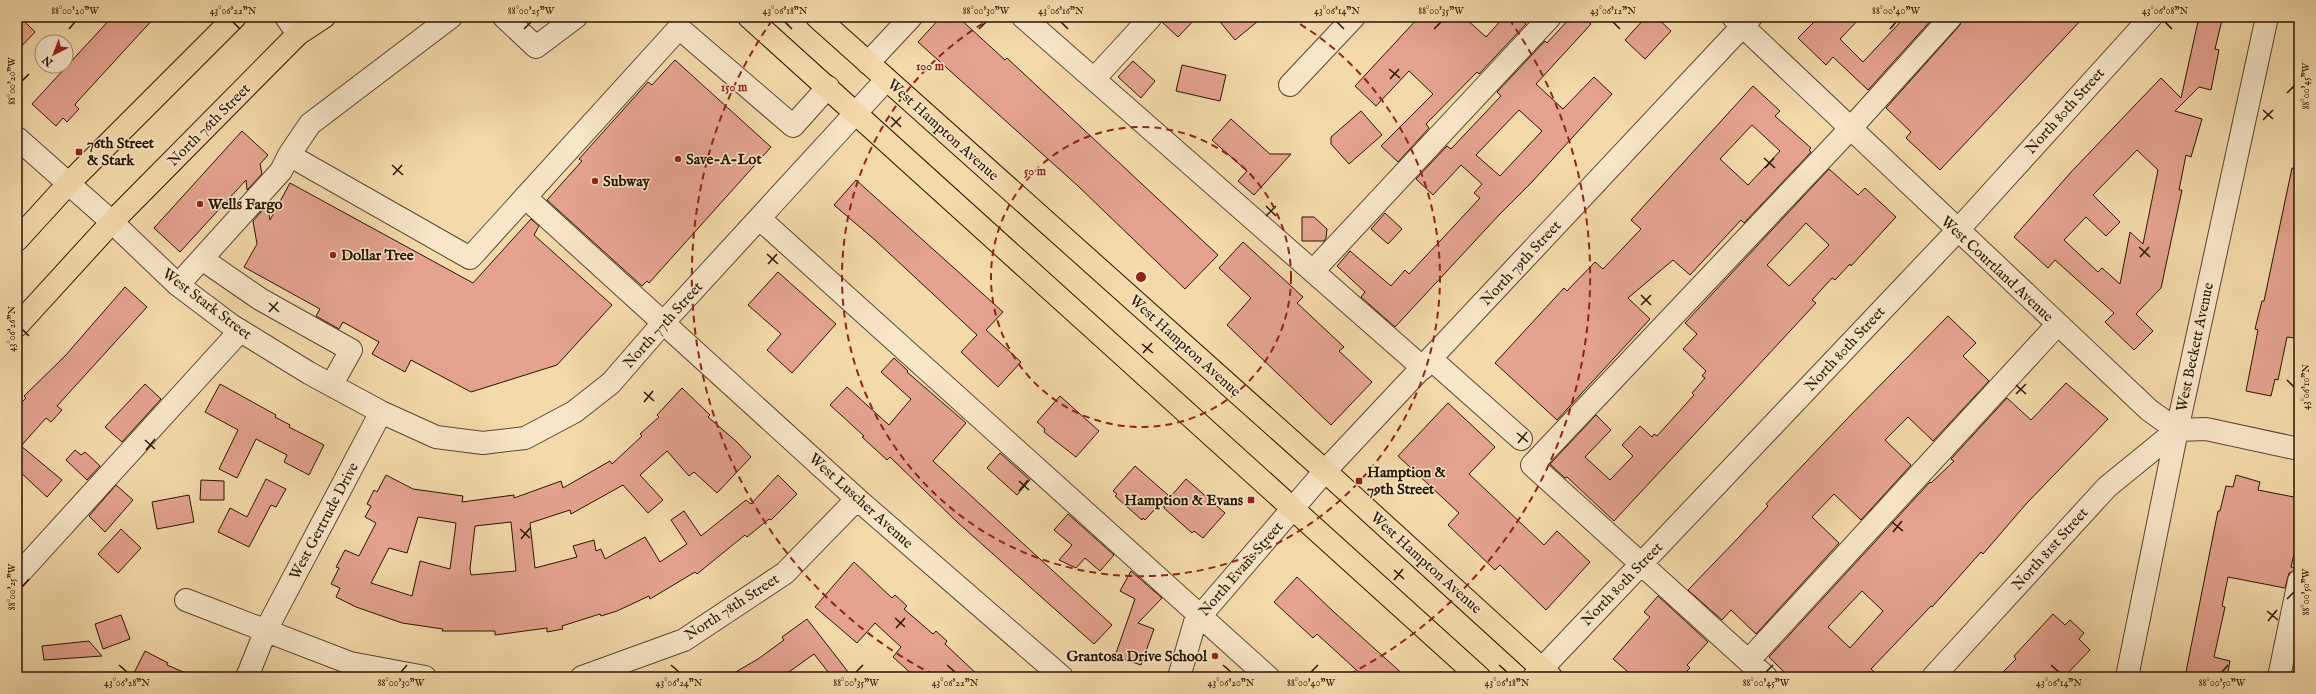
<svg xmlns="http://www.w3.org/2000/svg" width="2316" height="694" viewBox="0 0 2316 694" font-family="'IM FELL English',serif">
	<rect width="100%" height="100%" fill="#f4d9ab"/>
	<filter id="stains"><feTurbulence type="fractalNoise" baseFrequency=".005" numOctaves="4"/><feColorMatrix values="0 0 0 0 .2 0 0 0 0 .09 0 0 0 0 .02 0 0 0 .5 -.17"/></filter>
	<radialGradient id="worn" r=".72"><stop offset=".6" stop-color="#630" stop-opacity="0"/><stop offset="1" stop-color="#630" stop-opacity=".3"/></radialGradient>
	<path fill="#e5a38f" stroke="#271500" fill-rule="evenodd" d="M 17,17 L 20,17 L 35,32 L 17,51 Z
		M 112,17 L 155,17 L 77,102 L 75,105 L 79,109 L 67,122 L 63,118 L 56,126 L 32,104 Z
		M 941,17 L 958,17 L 1005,60 L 1007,58 L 1218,255 L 1185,289 L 1078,186 L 918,42 Z
		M 1163,17 L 1197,17 L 1178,37 L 1162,22 Z
		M 1216,17 L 1263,17 L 1235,40 Z
		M 1419,17 L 1464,17 L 1486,37 L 1504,17 L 1519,17 L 1526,24 L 1479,74 L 1477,72 L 1426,124 L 1429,128 L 1398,162 L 1381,146 L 1433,94 L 1409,71 L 1376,106 L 1355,86 Z
		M 1571,17 L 1583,17 L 1591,24 L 1536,84 L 1563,109 L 1594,77 L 1612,94 L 1531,183 L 1499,215 L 1395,327 L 1361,297 L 1365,292 L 1337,266 L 1350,251 L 1391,286 L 1405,270 L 1409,274 L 1441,240 L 1480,198 L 1474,193 L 1482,184 L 1461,165 L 1433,195 L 1416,179 L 1447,146 L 1451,149 L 1501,96 L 1497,92 L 1545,41 L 1547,43 ZM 1519,110 L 1542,131 L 1500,176 L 1476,155 Z
		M 1646,17 L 1656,17 L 1671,31 L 1645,59 L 1625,40 Z
		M 1819,17 L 1861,17 L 1840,39 L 1863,62 L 1905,17 L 1934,17 L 1868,90 L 1833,57 L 1826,65 L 1798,38 Z
		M 1963,17 L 2084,17 L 1940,170 L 1906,138 L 1911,132 L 1886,108 L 1960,25 Z
		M 2199,17 L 2222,20 L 2215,49 L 2219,50 L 2211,90 L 2199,87 L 2175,111 L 2202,119 L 2191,157 L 2186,155 L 2179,190 L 2182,190 L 2161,288 L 2136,314 L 2153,331 L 2134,350 L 2105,322 L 2114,313 L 2055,260 L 2048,268 L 2014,237 L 2072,171 L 2161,78 L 2181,98 ZM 2137,150 L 2158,170 L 2143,244 L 2130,232 L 2120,284 L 2102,268 L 2098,272 L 2064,240 L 2086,217 L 2106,236 L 2120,222 L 2093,195 Z
		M 675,60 L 771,147 L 649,283 L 647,281 L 642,286 L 547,200 L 582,161 L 579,159 L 648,82 L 652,85 Z
		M 1133,61 L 1155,81 L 1141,98 L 1118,77 Z
		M 1182,65 L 1226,75 L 1220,101 L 1176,91 Z
		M 1753,86 L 1780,111 L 1775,116 L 1811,148 L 1809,150 L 1811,152 L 1744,223 L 1741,220 L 1690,275 L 1673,260 L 1628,298 L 1650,319 L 1557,420 L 1495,363 L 1564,288 L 1567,291 L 1595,262 L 1603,269 L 1641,229 L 1631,220 ZM 1752,125 L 1780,151 L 1748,185 L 1720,159 Z
		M 1361,111 L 1382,135 L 1349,164 L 1331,144 L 1331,137 Z
		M 1231,119 L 1270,154 L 1291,154 L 1254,195 L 1238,181 L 1247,171 L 1212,140 Z
		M 242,131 L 268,155 L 260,164 L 262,174 L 247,190 L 246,180 L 180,252 L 154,228 Z
		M 2292,168 L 2299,169 L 2299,315 L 2294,338 L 2287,337 L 2278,380 L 2275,379 L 2271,396 L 2246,391 L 2258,330 L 2255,329 L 2262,301 L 2264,301 Z
		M 1829,169 L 1858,195 L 1865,188 L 1896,217 L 1851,266 L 1850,264 L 1835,280 L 1832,278 L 1812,300 L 1816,303 L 1614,521 L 1567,477 L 1565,478 L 1550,464 L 1596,415 L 1611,430 L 1585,457 L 1610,480 L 1633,456 L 1622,445 L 1640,426 L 1652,437 L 1654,434 L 1657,436 L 1694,395 L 1692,393 L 1705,378 L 1702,376 L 1706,371 L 1683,349 L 1697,334 L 1685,323 ZM 1806,223 L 1829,245 L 1789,286 L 1767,265 Z
		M 856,180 L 1003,312 L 986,330 L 1021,362 L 998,387 L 961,352 L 977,335 L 875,240 L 834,205 Z
		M 290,183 L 473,283 L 531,219 L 539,226 L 534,235 L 612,305 L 557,365 L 471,392 L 411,360 L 405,372 L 372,354 L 379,342 L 343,322 L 339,329 L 316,316 L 320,309 L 244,267 L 257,244 L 253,221 L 267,205 L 270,220 Z
		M 1385,213 L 1402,229 L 1388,244 L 1371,229 Z
		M 1302,217 L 1314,217 L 1327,229 L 1326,238 L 1324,241 L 1302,241 Z
		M 1243,242 L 1303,297 L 1297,303 L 1344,347 L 1339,351 L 1372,382 L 1331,425 L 1227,325 L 1251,298 L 1219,268 Z
		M 778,272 L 836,324 L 792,373 L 767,350 L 781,334 L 748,305 Z
		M 125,287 L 147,307 L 57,406 L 62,410 L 51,422 L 46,418 L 21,446 L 62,480 L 47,497 L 17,469 L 17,407 L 26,398 L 24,396 L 65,356 Z
		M 1948,316 L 1976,343 L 1963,356 L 1989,381 L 1933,441 L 1908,417 L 1885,440 L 1911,465 L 1861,520 L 1834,494 L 1812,517 L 1839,543 L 1756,634 L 1731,610 L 1722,620 L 1688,590 L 1739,537 L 1768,506 L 1766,504 L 1843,423 Z
		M 894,358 L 908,371 L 907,372 L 966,423 L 933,461 L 1112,625 L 1094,644 L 956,521 L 890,457 L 887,460 L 862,437 L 864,436 L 830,405 L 847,387 L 889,425 L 911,399 L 881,372 Z
		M 2066,383 L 2108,419 L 2026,504 L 1983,554 L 1981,552 L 1932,607 L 1931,606 L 1871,669 L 1880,677 L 1789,677 L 1769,657 L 1930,482 L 1931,483 L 1954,461 L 1951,459 L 2007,398 L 2031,420 ZM 1862,591 L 1883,611 L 1850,648 L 1828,627 Z
		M 145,384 L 161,399 L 122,442 L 105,427 Z
		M 220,384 L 276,415 L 275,417 L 290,425 L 289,427 L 324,445 L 309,475 L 284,462 L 287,455 L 256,439 L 237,478 L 219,469 L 238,430 L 205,412 Z
		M 682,388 L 710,415 L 708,417 L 737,442 L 751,457 L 717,493 L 694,472 L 689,476 L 667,451 L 640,475 L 663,500 L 648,513 L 623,485 L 571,514 L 570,510 L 530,523 L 535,568 L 577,557 L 573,546 L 594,540 L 596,551 L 601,549 L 605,559 L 645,537 L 660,562 L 687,544 L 671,520 L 684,511 L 701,536 L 746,500 L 751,504 L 778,475 L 797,494 L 771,520 L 769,519 L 747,537 L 745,535 L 697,574 L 695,572 L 650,599 L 649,596 L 617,611 L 601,616 L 600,614 L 562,626 L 563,629 L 547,632 L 547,628 L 495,635 L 495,631 L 442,631 L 443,629 L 402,623 L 356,607 L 336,597 L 340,588 L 331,584 L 339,568 L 336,567 L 345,550 L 359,556 L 376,523 L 365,517 L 371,506 L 367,504 L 374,490 L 377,492 L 386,475 L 413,489 L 463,496 L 462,502 L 514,495 L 514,498 L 561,481 L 563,488 L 610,461 L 612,464 L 642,436 L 640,434 L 659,417 L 657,415 ZM 418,517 L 456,523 L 450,569 L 420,561 L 412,596 L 371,583 L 389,548 L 407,553 ZM 511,522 L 516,571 L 471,575 L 470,569 L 475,526 Z
		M 1060,396 L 1099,431 L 1076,457 L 1044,432 L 1045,429 L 1037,422 Z
		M 1448,403 L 1495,447 L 1469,474 L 1544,545 L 1557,531 L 1590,562 L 1546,610 L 1500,565 L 1495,570 L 1448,525 L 1459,513 L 1398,456 Z
		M 75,450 L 81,455 L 85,452 L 100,466 L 87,480 L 66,460 Z
		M 1000,453 L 1030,480 L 1017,495 L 987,468 Z
		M 1135,466 L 1168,495 L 1145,520 L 1143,518 L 1142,520 L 1115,496 L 1117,494 L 1113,491 Z
		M 2236,475 L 2260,482 L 2258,490 L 2299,498 L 2299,518 L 2296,532 L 2299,534 L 2291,567 L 2299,569 L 2289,573 L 2285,588 L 2228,577 L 2222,606 L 2225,607 L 2214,657 L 2230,661 L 2227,677 L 2185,677 L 2218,511 L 2220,511 L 2226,486 L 2233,487 Z
		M 266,479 L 286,489 L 276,507 L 271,505 L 249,547 L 218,532 L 230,508 L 247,517 Z
		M 1186,479 L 1225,513 L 1203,538 L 1194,531 L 1192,533 L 1164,508 L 1164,504 Z
		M 201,480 L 224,481 L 224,500 L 200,500 Z
		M 116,485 L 133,500 L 105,532 L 89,516 Z
		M 189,495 L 194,522 L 157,529 L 152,502 Z
		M 1068,514 L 1114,555 L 1100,571 L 1085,558 L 1076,568 L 1059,560 L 1072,545 L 1054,530 Z
		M 121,529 L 141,548 L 118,573 L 98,554 Z
		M 854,562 L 892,598 L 895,595 L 907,606 L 904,609 L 933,634 L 936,631 L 947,641 L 945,644 L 980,677 L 915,677 L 893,657 L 901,647 L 875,623 L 857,643 L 815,607 Z
		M 1131,571 L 1162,598 L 1138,623 L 1154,629 L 1141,665 L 1115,656 L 1135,599 L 1120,591 Z
		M 1297,577 L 1335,613 L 1406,677 L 1364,677 L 1317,634 L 1313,638 L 1274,602 Z
		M 1658,596 L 1708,642 L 1687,665 L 1690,668 L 1681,677 L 1634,677 L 1613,659 L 1650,617 L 1644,612 Z
		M 2053,614 L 2065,625 L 2070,620 L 2084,633 L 2079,639 L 2090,650 L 2064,677 L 1998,677 L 2016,659 L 2014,656 Z
		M 121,615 L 130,639 L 103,649 L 95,624 Z
		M 807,619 L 852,677 L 832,677 L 814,654 L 782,677 L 727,677 L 758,659 L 784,640 L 782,637 Z
		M 89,641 L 102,656 L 44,660 L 42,646 Z
		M 145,651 L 168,663 L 167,665 L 195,677 L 132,677 Z"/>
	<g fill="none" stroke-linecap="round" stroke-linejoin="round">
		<defs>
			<path id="minor" d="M 286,17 L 298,34
				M 451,17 L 310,124 L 289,155 L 470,258 L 679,28 L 793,126 L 828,87
				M 504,17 L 536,47 L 576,17
				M 1023,17 L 1423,368
				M 1733,17 L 2149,410 L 2177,430 L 2206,429 L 2299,449
				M 868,63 L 911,17
				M 1094,79 L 1151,17
				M 1290,85 L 1354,17
				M 17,138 L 112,222 L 178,285 L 231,325 L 309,373 L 381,412 L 436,437 L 483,443 L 525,438 L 574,412 L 611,383 L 663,323 L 886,80
				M 525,197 L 857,499 L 1062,677
				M 760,219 L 1268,677
				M 202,259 L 260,299 L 351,350 L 332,384
				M 1313,271 L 1550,17
				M 178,285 L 281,171 L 289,155
				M 1431,359 L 1521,439
				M 17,576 L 240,331
				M 186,600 L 350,663 L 425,677
				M 1748,661 L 2057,325
				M 247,677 L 266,630 L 381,412
				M 582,677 L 684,640 L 785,573 L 857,499
				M 1179,677 L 1195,622 L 1325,471 L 1751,17
				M 1534,677 L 1957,231 L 2151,17
				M 1766,677 L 1532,465 L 1850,129 L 1951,17
				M 1933,677 L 2107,487 L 2177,430
				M 2127,677 L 2177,430 L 2267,17
				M 2279,677 L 2299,581"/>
			<path id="major" d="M 749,17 L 1479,677
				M 817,17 L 1325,471 L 1551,677
				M 17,240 L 68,184 L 235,17
				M 17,326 L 112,222 L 298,34 L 324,17"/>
		</defs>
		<use href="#minor" stroke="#5a462b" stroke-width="24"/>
		<use href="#major" stroke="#271500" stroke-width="24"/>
		<use href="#minor" stroke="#f8e6c8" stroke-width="22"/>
		<use href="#major" stroke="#f4d9ab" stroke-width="22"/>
	</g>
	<path fill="none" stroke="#271500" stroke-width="1.5" d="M 233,22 L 240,29M 785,22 L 792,29M 1061,22 L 1068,29M 1337,22 L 1344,29M 1613,22 L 1620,29M 2165,22 L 2172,29M 69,29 L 75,22M 524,29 L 531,22M 979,29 L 986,22M 1434,29 L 1441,22M 1890,29 L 1896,22M 1389,69 L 1400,78M 1390,79 L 1399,69M 22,81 L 29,74M 2287,93 L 2294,86M 2263,110 L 2273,119M 891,117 L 901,127M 2263,120 L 2273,110M 891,127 L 901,117M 1764,158 L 1775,168M 392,165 L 403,175M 1765,168 L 1774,158M 393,175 L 402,165M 1266,206 L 1276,216M 1266,216 L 1276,206M 2139,247 L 2150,257M 767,254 L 778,264M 2140,257 L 2149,247M 768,264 L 777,254M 1641,295 L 1651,305M 269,303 L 279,312M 1641,305 L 1651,295M 269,312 L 278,302M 22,329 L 29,336M 1142,344 L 1153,353M 1143,353 L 1152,343M 2287,380 L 2294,387M 2016,385 L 2026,394M 644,392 L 654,401M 2016,394 L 2026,384M 644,402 L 653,391M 1517,433 L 1528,442M 145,440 L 155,449M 1518,443 L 1527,432M 146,450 L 155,439M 1019,481 L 1029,490M 1019,491 L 1028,480M 1892,522 L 1903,531M 520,529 L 530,538M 1893,532 L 1902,521M 521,539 L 530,528M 1394,570 L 1404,579M 1394,580 L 1403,569M 22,587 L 29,579M 2287,599 L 2294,592M 2267,611 L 2278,620M 895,618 L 905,627M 2268,621 L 2277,610M 896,628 L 905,618M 119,665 L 127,672M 671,665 L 679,672M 947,665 L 955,672M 1223,665 L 1231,672M 1499,665 L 1507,672M 2051,665 L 2059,672M 401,672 L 407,665M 856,672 L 863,665M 1311,672 L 1318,665M 1766,672 L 1773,665M 2222,672 L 2228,665"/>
	<g fill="none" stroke="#8f2418" stroke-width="2" stroke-dasharray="7 5">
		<circle cx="1141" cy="277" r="150"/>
		<path d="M1290 18A299 299 0 1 1 992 18"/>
		<path d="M934 675A449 449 0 0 1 773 19M1509 19A449 449 0 0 1 1348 675"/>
	</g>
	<g fill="#8f2418" stroke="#f8e6c8" stroke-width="1.5">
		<rect x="75" y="148" width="8" height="8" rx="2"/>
		<circle cx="678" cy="159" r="4"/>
		<circle cx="595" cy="181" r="4"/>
		<circle cx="200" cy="204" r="4"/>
		<circle cx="333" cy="255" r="4"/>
		<rect x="1355" y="477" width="8" height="8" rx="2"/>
		<rect x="1247" y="496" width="8" height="8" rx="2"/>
		<circle cx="1215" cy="656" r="4"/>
	</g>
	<g text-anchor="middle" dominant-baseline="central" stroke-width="3" stroke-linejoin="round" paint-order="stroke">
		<g font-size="15" fill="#271500" stroke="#f8e6c8">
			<text transform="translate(2065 111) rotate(-48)">North 80th Street</text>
			<text transform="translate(209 125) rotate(-45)">North 76th Street</text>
			<text transform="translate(943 130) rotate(42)">West Hampton Avenue</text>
			<text transform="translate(1521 263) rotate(-47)">North 79th Street</text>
			<text transform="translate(1997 269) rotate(43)">West Courtland Avenue</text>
			<text transform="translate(207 304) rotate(37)">West Stark Street</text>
			<text transform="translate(663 325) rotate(-48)">North 77th Street</text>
			<text transform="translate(1185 346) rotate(42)">West Hampton Avenue</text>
			<text transform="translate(2195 347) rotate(-78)">West Beckett Avenue</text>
			<text transform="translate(1845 349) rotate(-47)">North 80th Street</text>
			<text transform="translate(861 501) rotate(42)">West Luscher Avenue</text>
			<text transform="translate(324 521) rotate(-62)">West Gertrude Drive</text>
			<text transform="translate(2050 549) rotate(-48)">North 81st Street</text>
			<text transform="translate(1426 563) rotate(42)">West Hampton Avenue</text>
			<text transform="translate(1241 569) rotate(-49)">North Evans Street</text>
			<text transform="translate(1622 584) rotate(-46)">North 80th Street</text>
			<text transform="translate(732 607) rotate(-33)">North 78th Street</text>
		</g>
		<g font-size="15" font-weight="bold" fill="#271500" stroke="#f8e6c8" text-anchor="start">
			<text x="87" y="143">76th Street<tspan x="87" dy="17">&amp; Stark</tspan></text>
			<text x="686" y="159">Save-A-Lot</text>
			<text x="603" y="181">Subway</text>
			<text x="208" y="204">Wells Fargo</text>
			<text x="341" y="255">Dollar Tree</text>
			<text x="1367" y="472">Hamption &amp;<tspan x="1367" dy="17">79th Street</tspan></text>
			<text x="1243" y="500" text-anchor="end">Hamption &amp; Evans</text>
			<text x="1207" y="656" text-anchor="end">Grantosa Drive School</text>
		</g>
	</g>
	<circle cx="1141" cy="277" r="6" fill="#8f2418" stroke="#f8e6c8" stroke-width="2"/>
	<g font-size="12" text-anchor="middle" font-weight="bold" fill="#8f2418" stroke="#f8e6c8" stroke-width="3" stroke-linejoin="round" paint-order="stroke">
		<text x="930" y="70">100 m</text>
		<text x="734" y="91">150 m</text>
		<text x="1035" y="175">50 m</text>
	</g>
	<rect width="2316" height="694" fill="none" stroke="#f4d9ab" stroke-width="44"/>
	<g transform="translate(54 54) rotate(222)"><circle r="19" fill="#f8e6c8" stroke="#a49278"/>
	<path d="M0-3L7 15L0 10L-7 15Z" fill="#8f2418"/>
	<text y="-6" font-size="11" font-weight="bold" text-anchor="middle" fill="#271500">N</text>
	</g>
	<rect x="22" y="22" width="2272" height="650" fill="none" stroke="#271500" stroke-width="1.5"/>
	<g font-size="10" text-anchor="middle" fill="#271500">
		<text x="75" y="14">88°00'20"W</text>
		<text x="233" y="14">43°06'22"N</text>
		<text x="531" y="14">88°00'25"W</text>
		<text x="785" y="14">43°06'18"N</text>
		<text x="986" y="14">88°00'30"W</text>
		<text x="1061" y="14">43°06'16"N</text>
		<text x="1337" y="14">43°06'14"N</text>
		<text x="1441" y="14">88°00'35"W</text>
		<text x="1613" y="14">43°06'12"N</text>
		<text x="1896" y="14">88°00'40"W</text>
		<text x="2165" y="14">43°06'08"N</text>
		<text transform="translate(11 81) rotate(-90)" y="4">88°00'20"W</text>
		<text transform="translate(2305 86) rotate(-90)" y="4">88°00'45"W</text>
		<text transform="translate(11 329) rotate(-90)" y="4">43°06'26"N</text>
		<text transform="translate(2305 387) rotate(-90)" y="4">43°06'10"N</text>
		<text transform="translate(11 587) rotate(-90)" y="4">88°00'25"W</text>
		<text transform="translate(2305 592) rotate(-90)" y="4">88°00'50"W</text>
		<text x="127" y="686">43°06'28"N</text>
		<text x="401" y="686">88°00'30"W</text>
		<text x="679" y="686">43°06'24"N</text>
		<text x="856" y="686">88°00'35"W</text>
		<text x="955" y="686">43°06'22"N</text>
		<text x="1231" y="686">43°06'20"N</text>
		<text x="1311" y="686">88°00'40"W</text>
		<text x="1507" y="686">43°06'18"N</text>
		<text x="1766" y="686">88°00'45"W</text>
		<text x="2059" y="686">43°06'14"N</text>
		<text x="2222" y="686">88°00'50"W</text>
	</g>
	<rect width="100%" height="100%" filter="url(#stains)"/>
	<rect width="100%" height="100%" fill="url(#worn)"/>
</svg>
